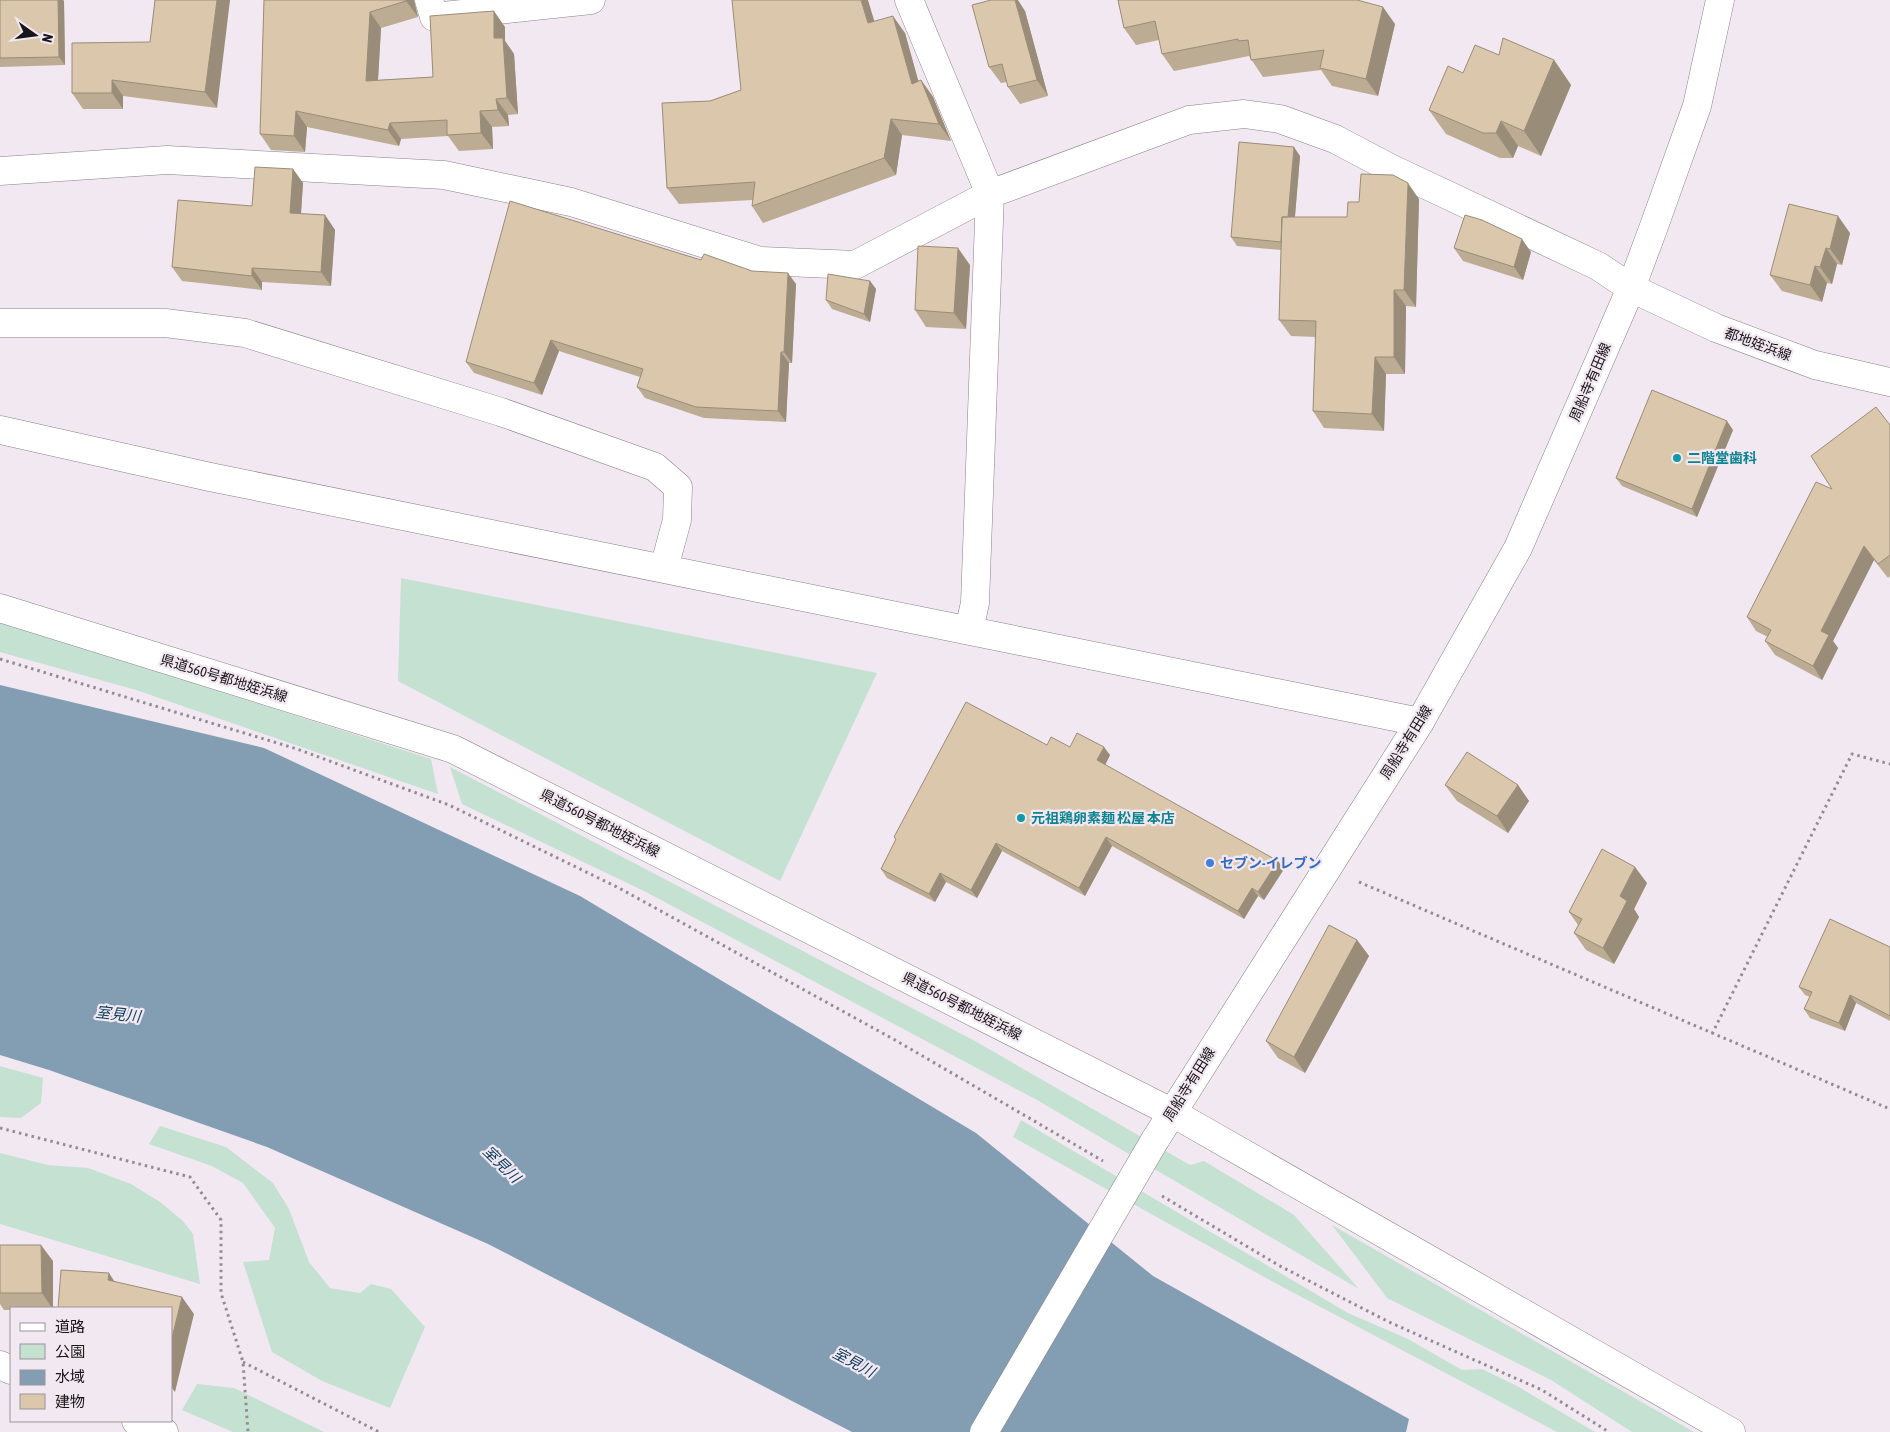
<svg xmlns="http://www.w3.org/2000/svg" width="1890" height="1432" viewBox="0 0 1890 1432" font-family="'Asap Condensed','Noto Sans JP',sans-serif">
	<rect width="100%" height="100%" fill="#f2e8f1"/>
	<path fill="#c4e1d2" d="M 401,578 L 877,673 L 780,881 L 398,681 Z
		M 0,621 L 431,759 L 438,794 L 136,690 L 0,652 Z
		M 450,767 L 975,1041 L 1190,1165 L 1204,1161 L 1294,1215 L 1359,1289 L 1037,1100 L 644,891 L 462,804 Z
		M 0,1066 L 43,1078 L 41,1103 L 21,1118 L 0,1117 Z
		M 1021,1120 L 1348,1313 L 1408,1339 L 1462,1370 L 1482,1369 L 1517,1386 L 1595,1432 L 1557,1432 L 1275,1283 L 1013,1137 Z
		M 160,1126 L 226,1147 L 273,1183 L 289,1209 L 309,1262 L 330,1288 L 360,1293 L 371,1284 L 391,1289 L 425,1327 L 390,1408 L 322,1381 L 272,1352 L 243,1262 L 269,1260 L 275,1228 L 243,1183 L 212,1166 L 149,1144 Z
		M 0,1153 L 48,1165 L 88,1168 L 131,1184 L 160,1202 L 183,1221 L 193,1234 L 200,1284 L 0,1224 Z
		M 1332,1225 L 1694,1432 L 1632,1432 L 1551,1380 L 1387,1298 Z
		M 197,1384 L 234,1388 L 324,1432 L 233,1432 L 182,1410 Z"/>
	<path fill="#839eb3" d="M 0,685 L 264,748 L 580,896 L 976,1133 L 1153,1276 L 1409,1419 L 1406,1432 L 852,1432 L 488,1244 L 267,1147 L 49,1070 L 0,1055 Z"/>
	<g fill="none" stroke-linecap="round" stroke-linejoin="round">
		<defs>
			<path id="minor" d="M 429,0 L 434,17 L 591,0
				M 909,0 L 990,194 L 975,603 L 969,630
				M 0,171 L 167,160 L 444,175 L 571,202 L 760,261 L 855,265 L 990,194 L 1189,120 L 1244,114 L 1280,119 L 1335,139 L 1390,168 L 1598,266 L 1631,288
				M 0,323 L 165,323 L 245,333 L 501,412 L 655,467 L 678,487 L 677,520 L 664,568
				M 0,430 L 210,477 L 1420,722
				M 0,608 L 453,749 L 1171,1112 L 1731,1432
				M 0,1365 L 11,1370
				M 136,1421 L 164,1432"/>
			<path id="major" d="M 1631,288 L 1716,328 L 1815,365 L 1890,382
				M 1155,1140 L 1420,722 L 1518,548 L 1631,288 L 1653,229 L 1697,106 L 1720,0"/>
		</defs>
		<use href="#minor" stroke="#8a8089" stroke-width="29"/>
		<use href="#major" stroke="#8a8089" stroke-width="29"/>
		<path stroke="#938b92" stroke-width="3" stroke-dasharray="2.5 4" stroke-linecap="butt" d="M 0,659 L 297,749 L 449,805 L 619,888 L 895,1040 L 1103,1161
			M 1359,882 L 1890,1109
			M 1712,1034 L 1852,754 L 1890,764
			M 0,1128 L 190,1177 L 221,1220 L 221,1293 L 243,1362 L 248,1432
			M 1162,1196 L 1280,1266 L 1389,1322 L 1542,1390 L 1609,1432
			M 243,1362 L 379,1432"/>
		<use href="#minor" stroke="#fff" stroke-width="28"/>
		<use href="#major" stroke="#fff" stroke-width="28"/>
		<defs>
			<path id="major-bridge" d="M 984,1432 L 1155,1140"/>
		</defs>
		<use href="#major-bridge" stroke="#8a8089" stroke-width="29" stroke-linecap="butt"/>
		<use href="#major-bridge" stroke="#fff" stroke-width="28"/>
	</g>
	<path fill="#bcac94" d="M 0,0 L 64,1 L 65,65 L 0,67 Z
		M 155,0 L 217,108 L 123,96 L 123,109 L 83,109 L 72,93 L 150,42 Z
		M 264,0 L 414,0 L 418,17 L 381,28 L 378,80 L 433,77 L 505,27 L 505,41 L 514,54 L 518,114 L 508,115 L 509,126 L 492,127 L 493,149 L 459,151 L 448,136 L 401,139 L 399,146 L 307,127 L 305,152 L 271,150 L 260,134 Z
		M 1118,0 L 1395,24 L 1378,96 L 1332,86 L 1321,70 L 1263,77 L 1249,56 L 1174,71 L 1162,54 L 1159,40 L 1136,45 L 1124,28 Z
		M 1025,11 L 1048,96 L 1020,104 L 1008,87 L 1007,82 L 1001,83 L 989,67 Z
		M 874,22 L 905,33 L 918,82 L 921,80 L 933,97 L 951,141 L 902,135 L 896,175 L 763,223 L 752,206 L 753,200 L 679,204 L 667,188 L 710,101 L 741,90 Z
		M 1499,55 L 1554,60 L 1571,85 L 1541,156 L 1518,146 L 1513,158 L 1500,158 L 1446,134 L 1429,110 L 1463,73 Z
		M 1300,156 L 1295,217 L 1347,217 L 1359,202 L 1419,199 L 1416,307 L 1406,306 L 1405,374 L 1386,374 L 1384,431 L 1324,428 L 1313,411 L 1316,337 L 1291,336 L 1279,320 L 1281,250 L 1237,246 L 1231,237 Z
		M 293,169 L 303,183 L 301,214 L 325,215 L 335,230 L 331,286 L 262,282 L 262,290 L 182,281 L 172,267 L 252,206 Z
		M 1850,233 L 1842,265 L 1837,264 L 1832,284 L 1827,283 L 1822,302 L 1782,291 L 1770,275 Z
		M 1454,248 L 1531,252 L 1523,280 L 1463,261 Z
		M 701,260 L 752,271 L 796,284 L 792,363 L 789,363 L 786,422 L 704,418 L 645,398 L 637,387 L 640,377 L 559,351 L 542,395 L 474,373 L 466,362 Z
		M 970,265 L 966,329 L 926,327 L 915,310 Z
		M 870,281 L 876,289 L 870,322 L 832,309 L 826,300 Z
		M 1890,425 L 1890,576 L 1888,578 L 1874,560 L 1833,641 L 1838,648 L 1822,680 L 1775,655 L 1765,641 L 1768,637 L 1756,631 L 1747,617 L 1832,489 Z
		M 1733,430 L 1697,517 L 1622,486 L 1616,478 Z
		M 1047,745 L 1070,747 L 1110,755 L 1105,765 L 1284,869 L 1264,900 L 1258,896 L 1244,919 L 1112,846 L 1085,896 L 1002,851 L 977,898 L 946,882 L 935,902 L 887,878 L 881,869 L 896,840 L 894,837 Z
		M 1445,785 L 1518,785 L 1529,801 L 1508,833 L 1457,801 Z
		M 1647,883 L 1634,909 L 1639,917 L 1614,964 L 1586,950 L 1574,933 L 1578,925 L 1569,912 Z
		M 1357,940 L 1369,956 L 1305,1073 L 1278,1058 L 1266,1041 Z
		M 1890,947 L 1890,1021 L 1856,1003 L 1845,1031 L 1810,1018 L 1804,1009 L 1810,997 L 1805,995 L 1799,987 Z
		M 0,1245 L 53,1261 L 53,1308 L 11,1308 L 11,1310 L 4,1310 L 0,1304 Z"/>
	<path fill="#998c78" d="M 58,0 L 63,0 L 64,1 L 65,65 L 59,57 Z
		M 217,0 L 230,0 L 217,108 L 205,92 Z
		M 406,0 L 414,0 L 418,17 L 406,1 Z
		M 861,0 L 868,0 L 880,40 L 868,23 Z
		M 1015,0 L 1018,0 L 1025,11 L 1048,96 L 1037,80 Z
		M 1383,7 L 1395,24 L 1378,96 L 1366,79 Z
		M 494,11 L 505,27 L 505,41 L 514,54 L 518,114 L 507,98 L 494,38 Z
		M 370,12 L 381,28 L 377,97 L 366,81 Z
		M 893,16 L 905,33 L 924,101 L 912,84 Z
		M 1554,60 L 1571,85 L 1541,156 L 1524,131 Z
		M 112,80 L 123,96 L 123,109 L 112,93 Z
		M 921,80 L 933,97 L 951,141 L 939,124 Z
		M 496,99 L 508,115 L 509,126 L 498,110 Z
		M 296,111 L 307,127 L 305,152 L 294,136 Z
		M 480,111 L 492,127 L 493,149 L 481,133 Z
		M 891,119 L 902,135 L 896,175 L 884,158 Z
		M 1501,121 L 1518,146 L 1513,158 L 1496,133 Z
		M 390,123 L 401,139 L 399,146 L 388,130 Z
		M 1294,147 L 1300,156 L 1292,251 L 1286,242 Z
		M 293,169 L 303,183 L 300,227 L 290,213 Z
		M 1408,183 L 1419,199 L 1416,307 L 1404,290 Z
		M 325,215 L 335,230 L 331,286 L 321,272 Z
		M 1838,216 L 1850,233 L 1842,265 L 1830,249 Z
		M 1522,239 L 1531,252 L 1523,280 L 1514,267 Z
		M 958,248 L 970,265 L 966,329 L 954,313 Z
		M 1826,248 L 1837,264 L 1832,284 L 1820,267 Z
		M 1815,266 L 1827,283 L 1822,302 L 1810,285 Z
		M 252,268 L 262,282 L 262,290 L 252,276 Z
		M 788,273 L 796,284 L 792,363 L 784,352 Z
		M 870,281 L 876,289 L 870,322 L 864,314 Z
		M 1394,290 L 1406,306 L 1405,374 L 1394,357 Z
		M 551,340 L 559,351 L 542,395 L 534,383 Z
		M 781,352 L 789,363 L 786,422 L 778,411 Z
		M 1375,357 L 1386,374 L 1384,431 L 1372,414 Z
		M 1727,421 L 1733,430 L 1697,517 L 1692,509 Z
		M 1864,546 L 1874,560 L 1833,641 L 1838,648 L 1822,680 L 1813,666 L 1821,631 Z
		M 1104,747 L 1110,755 L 1103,769 L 1097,760 Z
		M 1518,785 L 1529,801 L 1508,833 L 1497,816 Z
		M 1106,837 L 1112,846 L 1085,896 L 1079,888 Z
		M 996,843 L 1002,851 L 977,898 L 971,890 Z
		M 1278,861 L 1284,869 L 1264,900 L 1258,892 Z
		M 1635,867 L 1647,883 L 1634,909 L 1639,917 L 1614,964 L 1603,948 L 1620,896 Z
		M 940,873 L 946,882 L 935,902 L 929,894 Z
		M 1252,888 L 1258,896 L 1244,919 L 1238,911 Z
		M 1357,940 L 1369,956 L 1305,1073 L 1294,1057 Z
		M 1850,995 L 1856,1003 L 1845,1031 L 1839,1023 Z
		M 41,1245 L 53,1261 L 53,1308 L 52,1308 L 42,1293 Z
		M 109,1273 L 120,1290 L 108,1280 Z
		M 182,1297 L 194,1314 L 175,1392 L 171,1387 L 171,1342 Z"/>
	<path fill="#dbc8ac" stroke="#998c78" d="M 0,0 L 58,0 L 59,57 L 0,58 Z
		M 155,0 L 217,0 L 205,92 L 112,80 L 112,93 L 72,93 L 72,43 L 150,42 Z
		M 264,0 L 406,0 L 406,1 L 370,12 L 366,81 L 433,77 L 430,16 L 494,11 L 494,38 L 503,38 L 507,98 L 496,99 L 498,110 L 480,111 L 481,133 L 447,135 L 447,120 L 390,123 L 388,130 L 296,111 L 294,136 L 260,134 Z
		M 732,0 L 861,0 L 868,23 L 893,16 L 912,84 L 921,80 L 939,124 L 891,119 L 884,158 L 752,206 L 755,182 L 667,188 L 662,103 L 710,101 L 741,90 Z
		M 991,0 L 1015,0 L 1037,80 L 1008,87 L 1002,64 L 989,67 L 972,5 Z
		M 1118,0 L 1357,0 L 1383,7 L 1366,79 L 1320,68 L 1324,50 L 1251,60 L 1248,40 L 1238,41 L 1238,39 L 1162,54 L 1155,21 L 1124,28 Z
		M 1503,38 L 1554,60 L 1524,131 L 1501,121 L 1496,133 L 1483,133 L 1429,110 L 1448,66 L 1463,73 L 1475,45 L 1499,55 Z
		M 1239,142 L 1294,147 L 1288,217 L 1282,217 L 1281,242 L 1231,237 Z
		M 255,167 L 293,169 L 290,213 L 325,215 L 321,272 L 252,268 L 252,276 L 172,267 L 178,200 L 252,206 Z
		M 1361,174 L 1393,175 L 1408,183 L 1404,290 L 1394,290 L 1394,357 L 1375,357 L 1372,414 L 1313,411 L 1316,321 L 1279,320 L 1282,217 L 1347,217 L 1348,202 L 1359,202 Z
		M 510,201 L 701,260 L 704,254 L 752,271 L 788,273 L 784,352 L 781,352 L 778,411 L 696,407 L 637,387 L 643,369 L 551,340 L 534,383 L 466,362 Z
		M 1789,204 L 1838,216 L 1830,249 L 1826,248 L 1820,267 L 1815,266 L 1810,285 L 1770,275 Z
		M 1465,215 L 1482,220 L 1522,239 L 1514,267 L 1454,248 Z
		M 918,246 L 958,248 L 954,313 L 915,310 Z
		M 828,274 L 870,281 L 864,314 L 826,300 Z
		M 1652,390 L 1727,421 L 1692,509 L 1616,478 Z
		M 1876,407 L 1890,425 L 1890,555 L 1878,564 L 1864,546 L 1821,631 L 1829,635 L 1813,666 L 1765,641 L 1771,630 L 1747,617 L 1816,482 L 1832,489 L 1811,456 Z
		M 966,702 L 1047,745 L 1051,737 L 1070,747 L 1077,733 L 1104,747 L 1097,760 L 1278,861 L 1258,892 L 1252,888 L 1238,911 L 1106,837 L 1079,888 L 996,843 L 971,890 L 940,873 L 929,894 L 881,869 L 896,839 L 894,837 Z
		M 1467,752 L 1518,785 L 1497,816 L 1445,785 Z
		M 1602,849 L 1635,867 L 1620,896 L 1627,901 L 1603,948 L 1574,933 L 1582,919 L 1569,912 Z
		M 1830,919 L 1890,947 L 1890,1016 L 1850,995 L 1839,1023 L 1804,1009 L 1812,992 L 1799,987 Z
		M 1329,925 L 1357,940 L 1294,1057 L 1266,1041 Z
		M 0,1245 L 41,1245 L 42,1293 L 0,1293 Z
		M 61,1270 L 109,1273 L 108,1280 L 182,1297 L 171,1342 L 171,1308 L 58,1308 Z"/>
	<g fill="#0f9aa8" stroke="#f2e8f1" stroke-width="2">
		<circle cx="1677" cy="458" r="5"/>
		<circle cx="1021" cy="818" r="5"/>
	</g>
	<circle fill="#3f7fe0" stroke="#f2e8f1" stroke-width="2" cx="1210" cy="863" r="5"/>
	<g text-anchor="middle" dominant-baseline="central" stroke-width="4.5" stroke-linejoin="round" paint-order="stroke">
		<g font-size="14" fill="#181418" stroke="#f2e8f1">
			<text transform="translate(1758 344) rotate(20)">都地姪浜線</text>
			<text transform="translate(1590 382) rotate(-67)">周船寺有田線</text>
			<text transform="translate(224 678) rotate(17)">県道560号都地姪浜線</text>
			<text transform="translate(1406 742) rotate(-58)">周船寺有田線</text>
			<text transform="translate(600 823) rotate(27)">県道560号都地姪浜線</text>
			<text transform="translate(962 1006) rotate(27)">県道560号都地姪浜線</text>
			<text transform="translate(1189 1084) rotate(-58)">周船寺有田線</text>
		</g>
		<g font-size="14" font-weight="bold" fill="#0d838f" stroke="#f2e8f1" text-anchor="start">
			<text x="1687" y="458">二階堂歯科</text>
			<text x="1031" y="818">元祖鶏卵素麺 松屋 本店</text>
		</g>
		<g font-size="14" font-weight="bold" fill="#366cbe" stroke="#f2e8f1" text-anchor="start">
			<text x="1220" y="863">セブン-イレブン</text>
		</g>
		<g font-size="15" font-style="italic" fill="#0b3b5a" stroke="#f2e8f1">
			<text transform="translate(118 1014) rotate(6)">室見川</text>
			<text transform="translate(502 1164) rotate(44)">室見川</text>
			<text transform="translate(854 1362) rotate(28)">室見川</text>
		</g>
	</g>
	<rect x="10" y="1307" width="162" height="115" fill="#f2e8f1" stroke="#9b939a"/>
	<rect x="20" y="1323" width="25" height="8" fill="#ffffff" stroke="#9b939a"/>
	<text x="55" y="1332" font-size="15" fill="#181418">道路</text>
	<rect x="20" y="1344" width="25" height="15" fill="#c4e1d2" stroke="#9b939a"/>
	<text x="55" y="1357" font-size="15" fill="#181418">公園</text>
	<rect x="20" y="1370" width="25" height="15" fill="#839eb3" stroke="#9b939a"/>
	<text x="55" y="1382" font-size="15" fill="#181418">水域</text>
	<rect x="20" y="1394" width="25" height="15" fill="#dbc8ac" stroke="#9b939a"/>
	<text x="55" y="1407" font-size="15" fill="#181418">建物</text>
	<g transform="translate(35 35) rotate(104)" stroke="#f2e8f1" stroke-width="4" paint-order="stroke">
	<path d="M0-4L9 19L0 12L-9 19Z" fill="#181418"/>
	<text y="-8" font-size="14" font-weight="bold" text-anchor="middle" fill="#181418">N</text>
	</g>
</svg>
